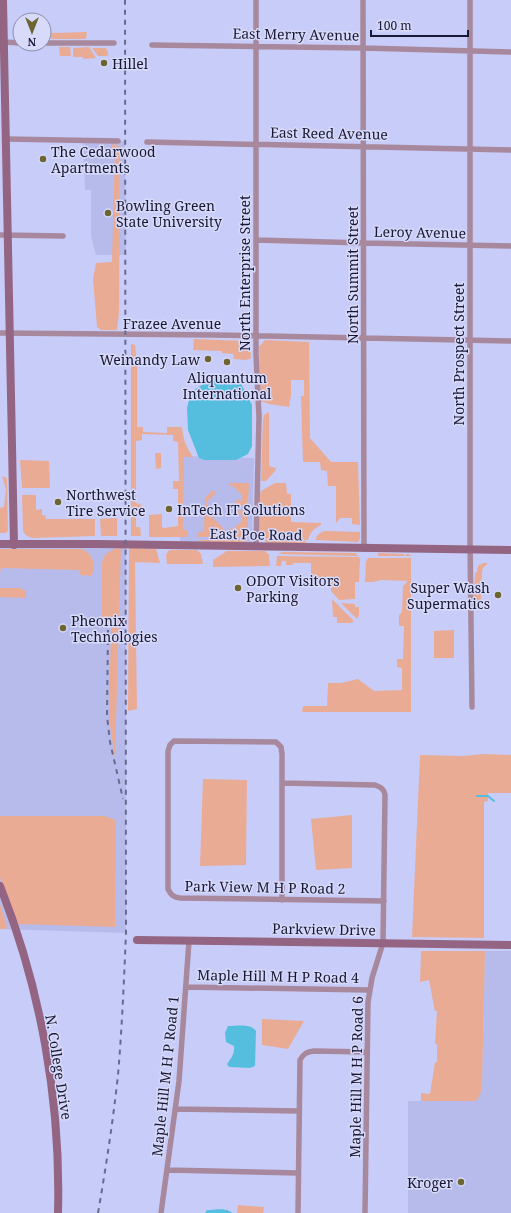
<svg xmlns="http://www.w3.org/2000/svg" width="511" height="1213" viewBox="0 0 511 1213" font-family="'Noto Serif',serif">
	<rect width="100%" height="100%" fill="#c8ccf9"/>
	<path fill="#b7bbeb" d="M 83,140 L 125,141 L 126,255 L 96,255 L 91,236 L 91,190 L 85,190 Z
		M 182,456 L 254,458 L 252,543 L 180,542 Z
		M 0,544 L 126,545 L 126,933 L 0,929 Z
		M 485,951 L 511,951 L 511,1213 L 408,1213 L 408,1101 L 475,1101 L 479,1095 L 482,1086 Z"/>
	<path fill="#eaab94" d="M 87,32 L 86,39 L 51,39 L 51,33 Z
		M 59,47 L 70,47 L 71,56 L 60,56 Z
		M 89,47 L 96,58 L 83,59 L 83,57 L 73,57 L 73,48 Z
		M 92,48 L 106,48 L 108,52 L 108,56 L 98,56 Z
		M 111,144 L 120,146 L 119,313 L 117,330 L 101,330 L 97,327 L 93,279 L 96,263 L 112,262 L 115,151 L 111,151 Z
		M 194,339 L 246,341 L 250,345 L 251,358 L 246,360 L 234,359 L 233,354 L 222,353 L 222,351 L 193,350 Z
		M 265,340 L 309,342 L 310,438 L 331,462 L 358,462 L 360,525 L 352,524 L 352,518 L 340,518 L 336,523 L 336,486 L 328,486 L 327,471 L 321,470 L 320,462 L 303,462 L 301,396 L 304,396 L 304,380 L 291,380 L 291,396 L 289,407 L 269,404 L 261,401 L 259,347 Z
		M 131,344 L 135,345 L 137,366 L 137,427 L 143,427 L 143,432 L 167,433 L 167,427 L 182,427 C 183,439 186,447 193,457 L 184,457 L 183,530 L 187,530 L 188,537 L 149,537 L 149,515 L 162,514 L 162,527 L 164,528 L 178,526 L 178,489 L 173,489 L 173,481 L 179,481 L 178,442 L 173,441 L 173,435 L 142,434 L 142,440 L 136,441 L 136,503 L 140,504 L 142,507 L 140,509 L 136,510 L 136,527 L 140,527 L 141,536 L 131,536 Z
		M 269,412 L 269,466 L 276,468 L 275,471 L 266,481 L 261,481 L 263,419 L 264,415 Z
		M 155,453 L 161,453 L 161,468 L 156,469 Z
		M 20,460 L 49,461 L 50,488 L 22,488 Z
		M 2,476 L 7,478 L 8,531 L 6,533 L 0,533 L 0,508 L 4,507 L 6,489 Z
		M 229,483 L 249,483 L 248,506 L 236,506 L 234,504 L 238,499 L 242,502 L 242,495 L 232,485 L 230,487 Z
		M 275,483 L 286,483 L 287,494 L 291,494 L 291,522 L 321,523 L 321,525 C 314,528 310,533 308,540 L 262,539 L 259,535 L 260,495 L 261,491 Z
		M 213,490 L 216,493 L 206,503 L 209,507 L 206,511 L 225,530 L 226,529 L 226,537 L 197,537 L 197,533 L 204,531 L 205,498 Z
		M 22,495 L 36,495 L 36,510 L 42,509 L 42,515 L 45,515 L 46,519 L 95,519 L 95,536 L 33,538 C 28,537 24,535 23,530 Z
		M 248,510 L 248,538 L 230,537 L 229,527 L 232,530 L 242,521 L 241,514 L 239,516 L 233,511 Z
		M 117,518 L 117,536 L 101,536 L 100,519 Z
		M 324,531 L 360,532 L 360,539 L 358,542 L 316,540 C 316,535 320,533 324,531 Z
		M 198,540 L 249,540 L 243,543 L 202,542 Z
		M 263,540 L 304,541 L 307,541 L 305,543 L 268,543 Z
		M 121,548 L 115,758 L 109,719 L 111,627 L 102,627 L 102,563 C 104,553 111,549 121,548 Z
		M 129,548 L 156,549 L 160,563 L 135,562 L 137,709 L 128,711 Z
		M 0,549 L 82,549 C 92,553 98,566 91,576 L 80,575 L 79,570 L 1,568 L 0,573 Z
		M 169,550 L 197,550 L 201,554 L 203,564 L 167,564 L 166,555 Z
		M 227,551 L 265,551 L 269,555 L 270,566 L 213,567 L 213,560 Z
		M 283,552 L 355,553 L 359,556 L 278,554 Z
		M 378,553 L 404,554 L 404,556 L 406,555 L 406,554 L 409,554 L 411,556 L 378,556 Z
		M 277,556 L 359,557 L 360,559 L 359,582 L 355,582 L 355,599 L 339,600 L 331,591 L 331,579 L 311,579 L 311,563 L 293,563 L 293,565 L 286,565 L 286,561 L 282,561 L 281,566 L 276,566 Z
		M 368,558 L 411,558 L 411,712 L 302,712 L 303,706 L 327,706 L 328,683 L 341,683 L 358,679 L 374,691 L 402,690 L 402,668 L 397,667 L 397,659 L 403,659 L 404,626 L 399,626 L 399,615 L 402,612 L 403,586 L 408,581 L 381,580 L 373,582 L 365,582 L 366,562 Z
		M 483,563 L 488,563 L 483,568 L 482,572 L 481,601 L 475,601 L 474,596 L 475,573 L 477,572 L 478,566 Z
		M 0,588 L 22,588 L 22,590 L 26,590 L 26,598 L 0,597 Z
		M 332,599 L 354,621 L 351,623 L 337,623 L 337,617 L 333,617 Z
		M 341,603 L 355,604 L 355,607 L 359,607 L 359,615 L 357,619 Z
		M 454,630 L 454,658 L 434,658 L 434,631 Z
		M 484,754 L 511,755 L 511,793 L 488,793 L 488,801 L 484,802 L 484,938 L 412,937 L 420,755 L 463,756 Z
		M 203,779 L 247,780 L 246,865 L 200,866 Z
		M 352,815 L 352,868 L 316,870 L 311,819 Z
		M 0,816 L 104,816 L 116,820 L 115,927 L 17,924 L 0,878 Z
		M 0,904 L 7,926 L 6,929 L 0,929 Z
		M 421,951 L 485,951 L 482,1086 L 480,1095 L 476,1101 L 421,1101 L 421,1093 L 430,1094 L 435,1062 L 437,1062 L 437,1044 L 435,1044 L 437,1011 L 435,1011 L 429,980 L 420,982 Z
		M 262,1019 L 304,1021 L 288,1049 L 262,1045 Z
		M 238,1205 L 264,1207 L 263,1213 L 237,1213 Z"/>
	<path fill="#55bede" d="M 218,377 L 228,377 L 241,384 L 247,395 L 252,405 L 252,446 L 248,454 L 236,460 L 204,460 L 199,458 L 188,430 L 187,408 L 191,392 L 205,383 Z
		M 228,1026 C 236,1026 251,1023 256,1031 L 255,1066 L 250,1068 L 229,1067 L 227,1064 C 231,1058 235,1054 234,1046 L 226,1042 L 225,1033 Z
		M 207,1210 C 214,1210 227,1207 232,1213 L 205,1213 Z"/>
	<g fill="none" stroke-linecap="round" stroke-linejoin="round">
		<path stroke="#55bede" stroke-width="2" d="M 477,796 L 488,796 L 494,801"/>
		<path stroke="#a8889c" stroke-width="5.5" d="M 256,0 L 256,354 L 259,417 L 256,547
			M 363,0 L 364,549
			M 470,0 L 470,539 L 472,707
			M 4,42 L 20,43
			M 44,43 L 114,43
			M 152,45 L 363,48 L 511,52
			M 6,139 L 118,141
			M 147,142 L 511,150
			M 0,235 L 63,236
			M 256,240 L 364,243 L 511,246
			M 0,333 L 214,335 L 511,341
			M 282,783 L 375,785 C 381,787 384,789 385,795 L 383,943 L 372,978 L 368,1002 L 365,1213
			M 282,900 L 282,754 L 281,747 L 276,742 L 174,741 L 170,745 L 168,751 L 168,889 C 171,895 173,897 180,898 L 384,901
			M 186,987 L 369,990
			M 175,1109 L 299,1111
			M 167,1170 L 298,1173
			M 161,1213 L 179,1081 L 189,941
			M 298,1213 L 300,1060 C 304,1053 307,1052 314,1051 L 367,1052"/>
		<path stroke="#936582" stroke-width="8" d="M 3,0 L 14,545
			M 0,544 L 98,544 L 511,550
			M 0,886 C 41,989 61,1102 58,1213
			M 137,940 L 511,945"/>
		<path stroke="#696a8e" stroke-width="2" stroke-dasharray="5 5" stroke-linecap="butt" d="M 108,630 L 107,716 L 110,742 L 123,799
			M 98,1213 C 106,1167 113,1121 118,1075 C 122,1028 124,980 126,933 L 125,0"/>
	</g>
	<g fill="#6c6532" stroke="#d8daf9" stroke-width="1.5">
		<circle cx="104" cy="63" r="4"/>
		<circle cx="43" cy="159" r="4"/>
		<circle cx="108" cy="213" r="4"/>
		<circle cx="208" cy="359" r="4"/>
		<circle cx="227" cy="362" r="4"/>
		<circle cx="58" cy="502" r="4"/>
		<circle cx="169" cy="509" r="4"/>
		<circle cx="238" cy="588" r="4"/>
		<circle cx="498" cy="595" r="4"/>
		<circle cx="63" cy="628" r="4"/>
		<circle cx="461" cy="1182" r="4"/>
	</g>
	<g text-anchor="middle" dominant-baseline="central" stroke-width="3" stroke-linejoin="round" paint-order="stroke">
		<g font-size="14" fill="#181834" stroke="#d8daf9">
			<text transform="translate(296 34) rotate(1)">East Merry Avenue</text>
			<text transform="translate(329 133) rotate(1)">East Reed Avenue</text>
			<text transform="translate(420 232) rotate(1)">Leroy Avenue</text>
			<text transform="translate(244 273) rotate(-90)">North Enterprise Street</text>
			<text transform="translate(352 275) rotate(-90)">North Summit Street</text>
			<text x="172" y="323">Frazee Avenue</text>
			<text transform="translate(458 354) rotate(-90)">North Prospect Street</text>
			<text transform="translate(256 534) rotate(1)">East Poe Road</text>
			<text transform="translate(265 887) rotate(1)">Park View M H P Road 2</text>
			<text transform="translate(324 929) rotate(1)">Parkview Drive</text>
			<text transform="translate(278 976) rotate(1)">Maple Hill M H P Road 4</text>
			<text transform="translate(59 1067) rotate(81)">N. College Drive</text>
			<text transform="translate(165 1076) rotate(-84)">Maple Hill M H P Road 1</text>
			<text transform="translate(356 1077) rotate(-89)">Maple Hill M H P Road 6</text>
		</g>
		<g font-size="14" fill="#181834" stroke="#d8daf9" text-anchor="start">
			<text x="112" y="63">Hillel</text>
			<text x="51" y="151">The Cedarwood<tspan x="51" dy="16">Apartments</tspan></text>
			<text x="116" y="205">Bowling Green<tspan x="116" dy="16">State University</tspan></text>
			<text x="200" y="359" text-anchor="end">Weinandy Law</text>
			<text x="227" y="377" text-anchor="middle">Aliquantum<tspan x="227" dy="16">International</tspan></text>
			<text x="66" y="494">Northwest<tspan x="66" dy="16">Tire Service</tspan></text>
			<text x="177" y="509">InTech IT Solutions</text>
			<text x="246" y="580">ODOT Visitors<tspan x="246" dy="16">Parking</tspan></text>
			<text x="490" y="587" text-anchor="end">Super Wash<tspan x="490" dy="16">Supermatics</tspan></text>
			<text x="71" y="620">Pheonix<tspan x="71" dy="16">Technologies</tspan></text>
			<text x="453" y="1182" text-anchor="end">Kroger</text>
		</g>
	</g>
	<g transform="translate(32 32) rotate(180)"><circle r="19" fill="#d8daf9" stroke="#8b8caa"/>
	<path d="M0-3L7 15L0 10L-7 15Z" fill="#6c6532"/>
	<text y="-6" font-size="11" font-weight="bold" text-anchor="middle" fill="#181834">N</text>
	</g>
	<path d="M371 30v6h97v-6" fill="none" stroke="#181834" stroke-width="2"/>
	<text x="377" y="30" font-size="12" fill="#181834" stroke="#d8daf9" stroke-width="3" paint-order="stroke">100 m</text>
</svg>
